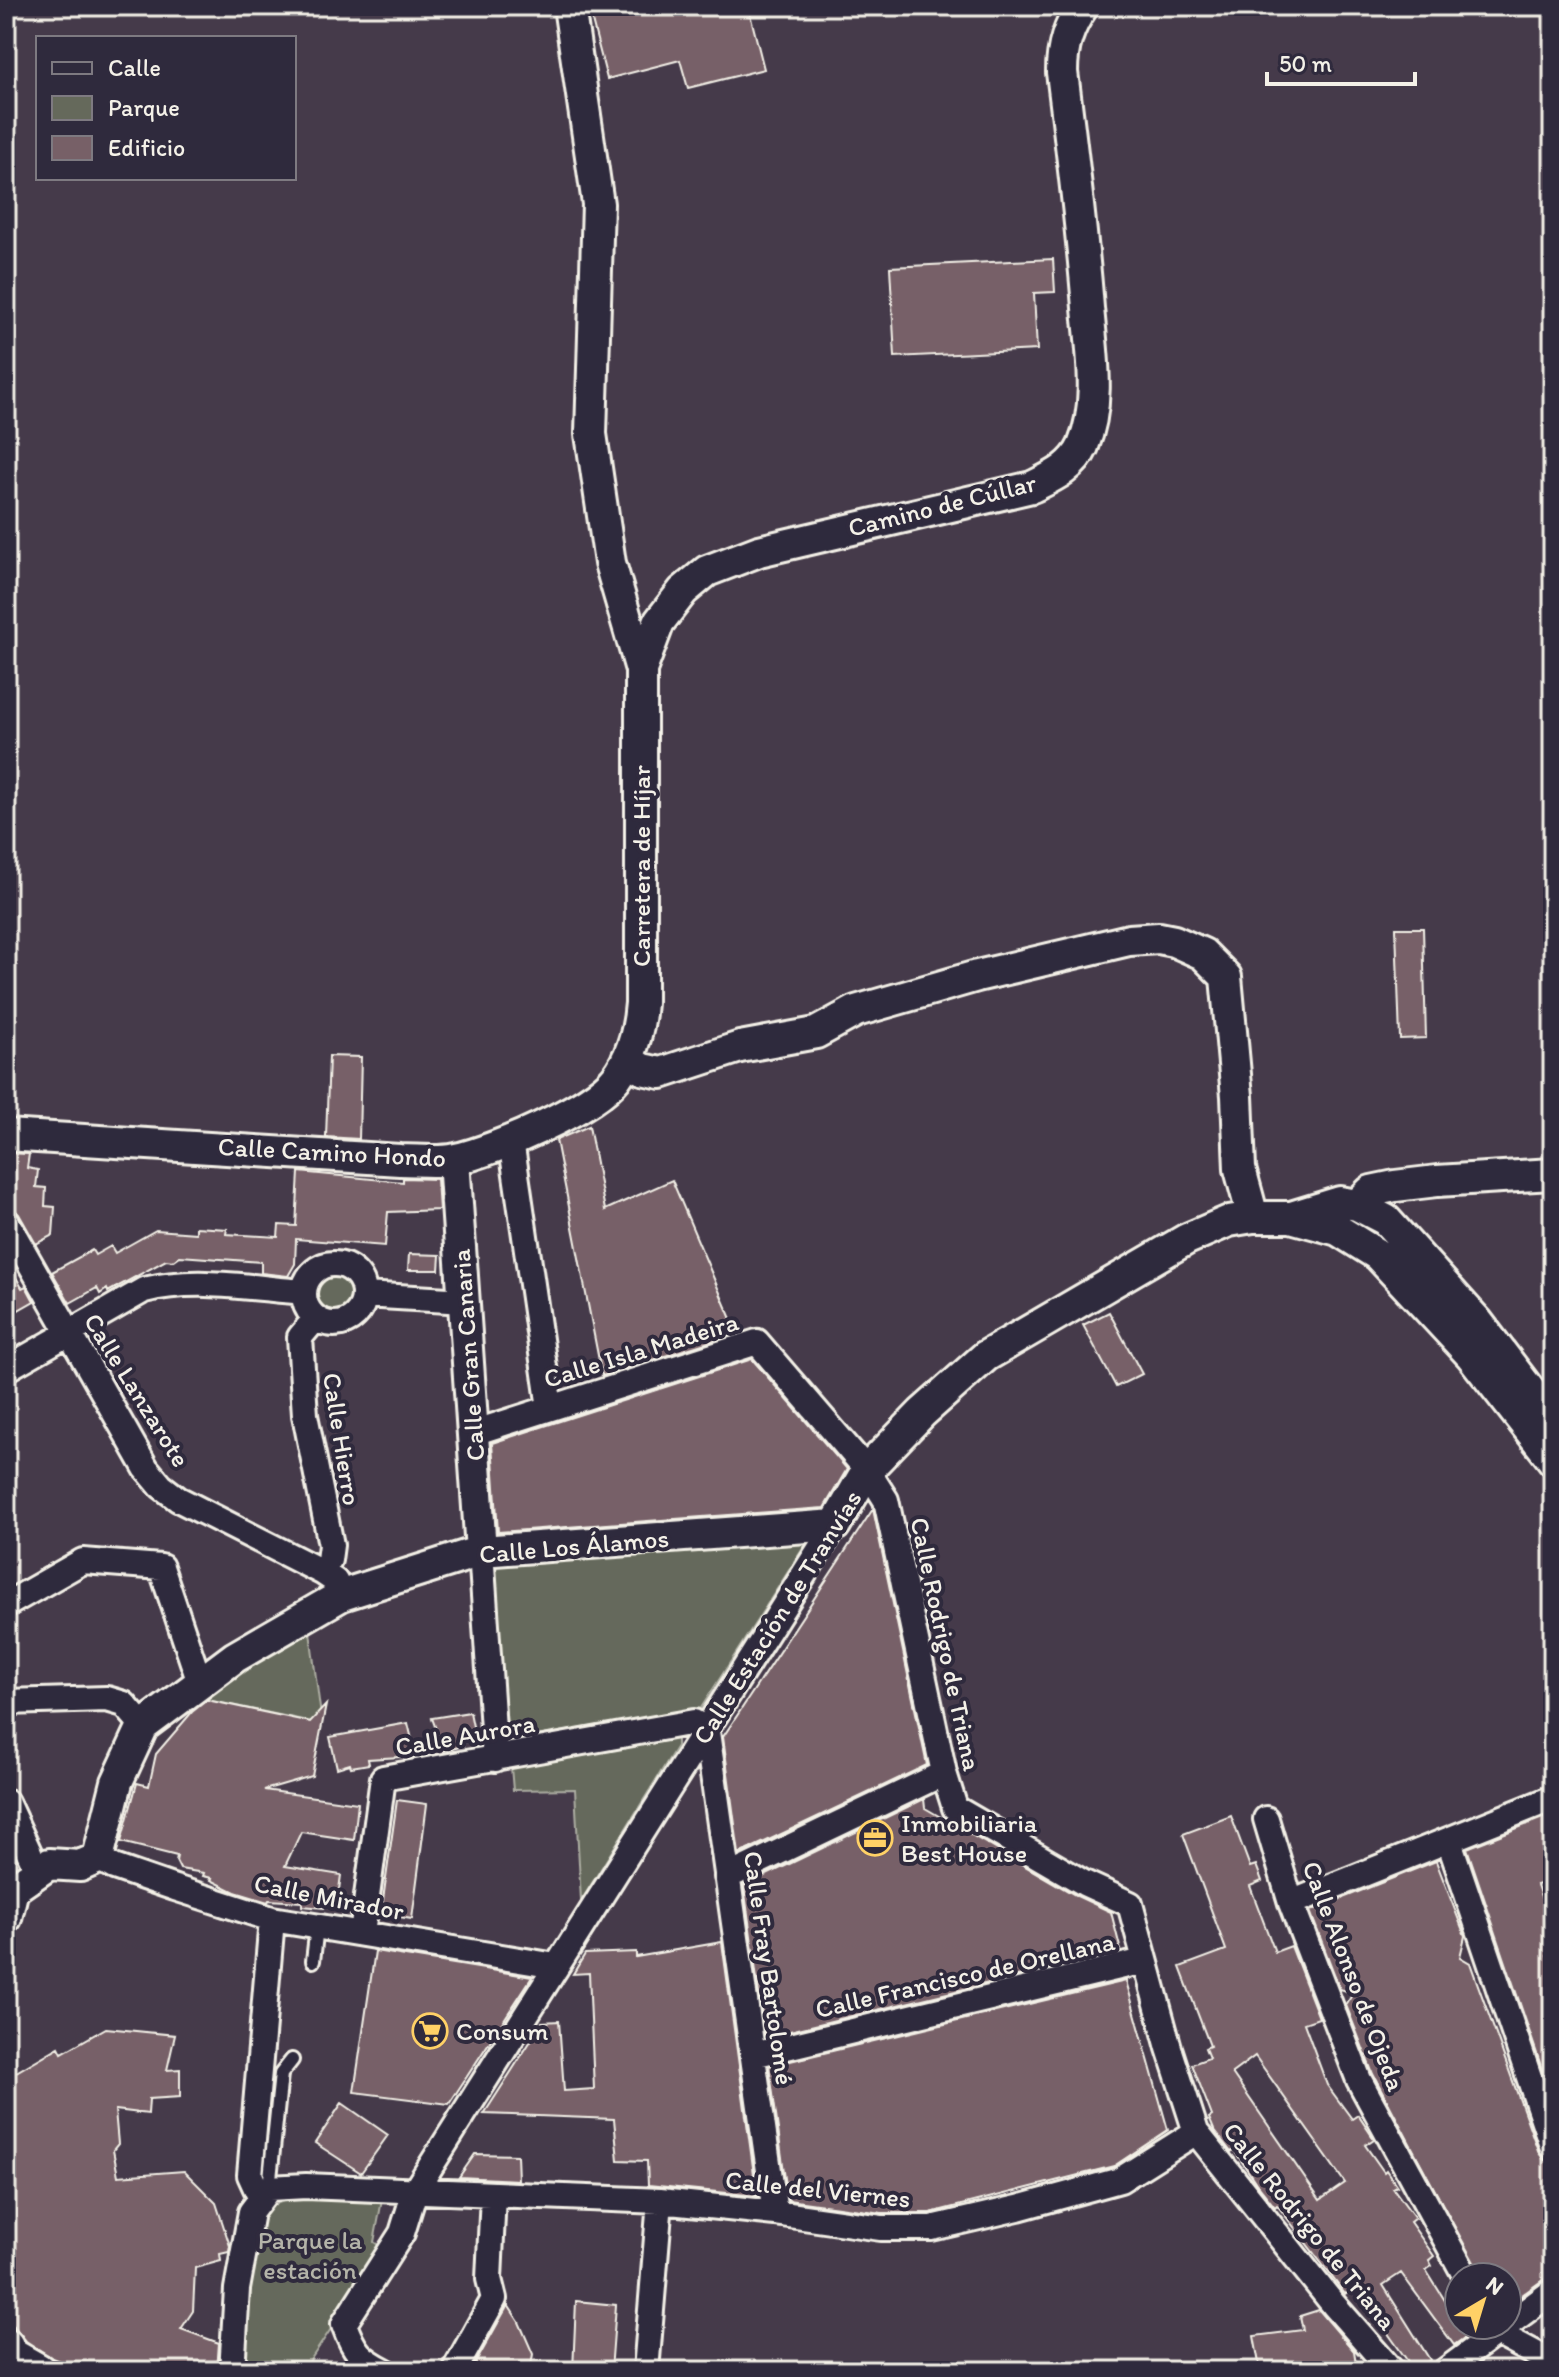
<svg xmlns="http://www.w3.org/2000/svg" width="1559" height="2377" viewBox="0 0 1559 2377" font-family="Itim,sans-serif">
	<rect width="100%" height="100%" fill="#453a4a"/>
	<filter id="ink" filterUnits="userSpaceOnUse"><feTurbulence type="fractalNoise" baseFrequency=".0125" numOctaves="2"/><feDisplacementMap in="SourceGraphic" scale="16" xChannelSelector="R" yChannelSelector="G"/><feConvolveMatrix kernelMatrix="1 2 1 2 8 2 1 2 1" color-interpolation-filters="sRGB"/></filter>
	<g filter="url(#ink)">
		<path fill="#65695b" stroke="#acada2" stroke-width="2" d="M317 1293a17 17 0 1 1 34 0a17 17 0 1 1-34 0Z
			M 809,1539 L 701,1708 L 508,1741 L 493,1562 Z
			M 310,1632 L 322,1724 L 193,1697 L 270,1645 Z
			M 677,1736 L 677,1746 L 581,1901 L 575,1789 L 513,1790 L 511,1767 Z
			M 293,2197 L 382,2200 L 374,2242 L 384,2249 L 303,2371 L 239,2371 L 256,2225 L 266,2208 Z"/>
		<path fill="#776067" stroke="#f4f1e8" stroke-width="2" fill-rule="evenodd" d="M 601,6 L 748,6 L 764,69 L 688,88 L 680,60 L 607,79 L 589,9 Z
			M 1053,259 L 1055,292 L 1034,293 L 1037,350 L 895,357 L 890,267 Z
			M 1396,928 L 1423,928 L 1426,1038 L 1400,1039 Z
			M 329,1056 L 361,1057 L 359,1139 L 326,1137 Z
			M 589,1126 L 605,1210 L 672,1180 L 737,1333 L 602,1376 L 556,1140 Z
			M 6,1153 L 29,1154 L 27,1168 L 38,1170 L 36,1187 L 46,1188 L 45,1206 L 55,1207 L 53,1235 L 36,1244 L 19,1214 L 13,1208 L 15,1186 L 6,1185 Z
			M 299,1172 L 403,1182 L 403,1178 L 437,1179 L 439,1210 L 388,1212 L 385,1246 L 296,1239 L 295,1264 L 288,1276 L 261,1273 L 261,1262 L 180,1256 L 173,1261 L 166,1260 L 108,1292 L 107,1289 L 100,1294 L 97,1288 L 70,1303 L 52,1272 L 92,1250 L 95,1255 L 111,1246 L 115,1253 L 156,1230 L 196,1233 L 196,1227 L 227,1229 L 226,1234 L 278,1237 L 279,1225 L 296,1226 Z
			M 409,1254 L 440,1255 L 439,1270 L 408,1270 Z
			M 6,1259 L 22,1288 L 26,1286 L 34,1301 L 6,1317 Z
			M 1109,1312 L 1142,1374 L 1116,1387 L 1083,1325 Z
			M 752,1359 L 847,1469 L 824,1508 L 498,1532 L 492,1443 Z
			M 873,1509 L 927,1765 L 739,1854 L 723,1737 Z
			M 207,1700 L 310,1722 L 326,1705 L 312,1776 L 264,1790 L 358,1803 L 354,1840 L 301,1832 L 285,1866 L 341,1875 L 337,1905 L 325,1904 L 324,1908 L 302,1906 L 302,1902 L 269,1900 L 268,1902 L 235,1892 L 211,1880 L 212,1878 L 203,1876 L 204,1873 L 180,1869 L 176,1861 L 177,1856 L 121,1842 L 137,1783 L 149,1786 L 156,1754 L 192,1712 Z
			M 470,1712 L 476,1741 L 462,1742 L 463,1746 L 444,1751 L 432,1718 Z
			M 408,1723 L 416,1756 L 368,1759 L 369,1764 L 351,1767 L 350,1764 L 337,1768 L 330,1737 Z
			M 924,1799 L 925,1808 L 1077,1896 L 1111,1912 L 1121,1951 L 765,2037 L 744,1886 Z
			M 397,1800 L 427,1804 L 412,1919 L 381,1914 Z
			M 1553,1814 L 1553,1875 L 1547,1878 L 1548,1882 L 1537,1885 L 1550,1922 L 1547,1923 L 1553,1942 L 1553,1952 L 1547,1955 L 1553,1972 L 1553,2101 L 1467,1848 Z
			M 1231,1816 L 1250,1867 L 1256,1865 L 1262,1881 L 1250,1886 L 1275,1952 L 1291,1946 L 1319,2018 L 1304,2023 L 1327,2085 L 1352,2119 L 1358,2115 L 1374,2139 L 1365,2145 L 1384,2172 L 1386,2170 L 1397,2186 L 1393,2188 L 1415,2218 L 1410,2222 L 1434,2256 L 1429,2260 L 1432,2266 L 1426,2270 L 1467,2336 L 1454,2345 L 1401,2273 L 1383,2285 L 1430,2360 L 1414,2370 L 1355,2287 L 1345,2294 L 1277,2205 L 1275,2207 L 1256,2183 L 1234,2150 L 1231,2152 L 1214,2130 L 1209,2118 L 1212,2116 L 1192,2064 L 1209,2058 L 1205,2048 L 1210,2046 L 1180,1967 L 1226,1950 L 1183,1834 ZM 1255,2056 L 1345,2183 L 1320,2200 L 1232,2073 Z
			M 1436,1861 L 1465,1936 L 1460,1957 L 1470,1963 L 1539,2153 L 1544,2160 L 1553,2163 L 1553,2275 L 1544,2279 L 1507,2306 L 1507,2277 L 1481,2277 L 1373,2074 L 1346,2005 L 1353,1993 L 1340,1989 L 1310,1911 Z
			M 722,1942 L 757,2196 L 648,2185 L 647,2161 L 618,2160 L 614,2119 L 484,2114 L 534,2036 L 543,2035 L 542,2022 L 559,2021 L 564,2091 L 594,2089 L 589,1973 L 573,1974 L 585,1954 L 636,1952 L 636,1957 Z
			M 375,1951 L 532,1977 L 449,2104 L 354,2092 Z
			M 1126,1981 L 1168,2130 L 1114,2166 L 930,2213 L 882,2213 L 788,2200 L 769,2066 Z
			M 106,2028 L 175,2035 L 167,2070 L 180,2069 L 180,2097 L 149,2099 L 148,2114 L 115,2110 L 118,2144 L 113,2150 L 118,2176 L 184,2171 L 216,2203 L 230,2246 L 229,2252 L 220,2254 L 221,2261 L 195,2268 L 193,2311 L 181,2329 L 219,2343 L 217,2371 L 84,2371 L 52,2358 L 26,2341 L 9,2320 L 6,2310 L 6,2078 L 59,2047 L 62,2053 Z
			M 342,2103 L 388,2135 L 361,2173 L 315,2143 Z
			M 475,2154 L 517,2155 L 518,2180 L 459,2177 Z
			M 576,2301 L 616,2305 L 611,2371 L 573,2371 Z
			M 508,2305 L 519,2322 L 533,2354 L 530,2371 L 471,2371 Z
			M 1319,2310 L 1354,2351 L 1356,2363 L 1311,2371 L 1309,2362 L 1260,2369 L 1254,2336 L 1303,2330 L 1300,2316 Z"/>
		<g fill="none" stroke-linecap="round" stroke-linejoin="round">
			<defs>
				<path id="service" d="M 313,1961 L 317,1926
					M 269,2188 L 281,2074 L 292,2060"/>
				<path id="minor" d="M 511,1140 L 550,1408
					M 6,1221 L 146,1468 L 161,1486 L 178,1499 L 322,1572 L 335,1581 L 342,1595
					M304 1294a30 30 0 1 1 60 0a30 30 0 1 1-60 0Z
					M 364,1295 L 465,1301
					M 316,1318 L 300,1337 L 305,1415 L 331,1545 L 329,1560 L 322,1572
					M 6,1369 L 144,1290 C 196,1277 251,1288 304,1292
					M 473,1433 L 757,1342 L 867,1470 L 886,1500 L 944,1773 L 955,1808 L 1084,1883 L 1130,1904 L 1169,2048 L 1196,2132 L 1334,2305 L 1392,2371
					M 481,1551 L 495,1759
					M 6,1605 L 83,1561 L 161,1567 L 200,1683
					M 6,1702 L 107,1699 L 124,1704 L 143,1726
					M 6,1802 L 38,1872
					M 1266,1819 L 1291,1903 L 1359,2080 L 1466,2277
					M 1449,1841 L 1553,2148
					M 98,1858 L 114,1867 L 175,1888 L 272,1919 L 556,1966
					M 727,1877 L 944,1773
					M 1291,1903 L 1553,1798
					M 362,1933 L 383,1778 L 694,1722 L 707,1732 L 775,2213
					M 753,2055 L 1144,1961
					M 260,2197 L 250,2175 L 272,1919
					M 1492,2325 L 1497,2333 L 1553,2363
					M 232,2371 L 237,2289 L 251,2212 L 269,2188 L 306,2186 L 660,2201 L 775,2213 L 881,2228 L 932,2228 L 1018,2208 L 1120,2180 L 1196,2132
					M 385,2371 C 360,2358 354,2352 344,2324 L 402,2233 L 415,2191 L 835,1525
					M 454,2371 L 494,2299 L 489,2279 L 493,2194
					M 646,2371 L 660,2201
					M 1445,2371 L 1553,2291"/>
				<path id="tertiary" d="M 641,670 L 659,622 L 683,591 L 707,571 L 759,551 L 1032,487 C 1052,477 1073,468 1083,446 C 1101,403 1092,354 1088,308 C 1082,229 1072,151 1062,72 C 1062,47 1068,27 1083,6
					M 627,1059 L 642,1069 L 661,1073 L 740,1047 L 816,1033 L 856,1011 L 977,976 L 1129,940 L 1159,938 L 1174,941 L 1203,954 L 1226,977 L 1237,1096 L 1240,1169 L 1253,1217
					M 6,1135 L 400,1160 C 418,1160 439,1163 456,1159 C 494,1151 593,1108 616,1078 C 633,1055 639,1030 641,1003 L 641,670 L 610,563 L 591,434 L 598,204 L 569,6
					M 454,1160 L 481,1551
					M 1357,1205 L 1371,1191 L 1395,1186 L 1437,1181 L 1553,1174
					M 1291,1217 L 1340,1202 L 1357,1205 L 1386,1220 L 1477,1321 L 1553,1421
					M 6,1918 L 13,1889 L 49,1864 L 80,1866 L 98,1858 L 117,1782 L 143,1726 L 235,1657 L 342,1595 L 481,1551 L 835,1525 L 867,1470 L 922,1413 L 986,1356 L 1187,1239 L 1229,1221 L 1253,1217 L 1291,1217 L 1338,1230 L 1378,1255 L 1471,1355 L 1553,1460"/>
				<path id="secondary" d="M 6,2346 L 10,2355 L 38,2371"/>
			</defs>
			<use href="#service" stroke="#f4f1e8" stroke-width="18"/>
			<use href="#minor" stroke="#f4f1e8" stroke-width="30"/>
			<use href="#tertiary" stroke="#f4f1e8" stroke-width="36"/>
			<use href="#secondary" stroke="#f4f1e8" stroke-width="40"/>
			<use href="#service" stroke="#2f2a3d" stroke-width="12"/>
			<use href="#minor" stroke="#2f2a3d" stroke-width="24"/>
			<use href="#tertiary" stroke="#2f2a3d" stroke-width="30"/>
			<use href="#secondary" stroke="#2f2a3d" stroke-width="34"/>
		</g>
	</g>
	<defs>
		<symbol id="office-ring" viewBox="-11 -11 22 22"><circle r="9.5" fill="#2f2a3d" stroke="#ffd166" stroke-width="1.5"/><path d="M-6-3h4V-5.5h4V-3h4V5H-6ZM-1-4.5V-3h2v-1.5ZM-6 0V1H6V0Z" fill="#ffd166"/></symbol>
		<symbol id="supermarket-ring" viewBox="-11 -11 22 22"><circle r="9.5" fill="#2f2a3d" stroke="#ffd166" stroke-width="1.5"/><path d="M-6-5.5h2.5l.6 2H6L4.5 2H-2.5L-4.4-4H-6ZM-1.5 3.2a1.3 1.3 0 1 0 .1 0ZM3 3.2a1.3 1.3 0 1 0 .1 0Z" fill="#ffd166"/></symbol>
	</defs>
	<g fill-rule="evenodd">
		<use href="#office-ring" x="855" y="1818" width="40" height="40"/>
		<use href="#supermarket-ring" x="410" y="2011" width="40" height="40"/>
	</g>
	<g text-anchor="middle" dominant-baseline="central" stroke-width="8" stroke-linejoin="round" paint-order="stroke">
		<g font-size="26" fill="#f4f1e8" stroke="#2f2a3d">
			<text transform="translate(942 505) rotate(-14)">Camino de Cúllar</text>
			<text transform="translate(641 866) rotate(-90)">Carretera de Híjar</text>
			<text transform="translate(332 1152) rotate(3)">Calle Camino Hondo</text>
			<text transform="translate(641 1350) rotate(-17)">Calle Isla Madeira</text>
			<text transform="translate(468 1355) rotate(-94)">Calle Gran Canaria</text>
			<text transform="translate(137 1390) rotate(58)">Calle Lanzarote</text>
			<text transform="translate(342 1439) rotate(81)">Calle Hierro</text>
			<text transform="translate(574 1546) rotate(-5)">Calle Los Álamos</text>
			<text transform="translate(777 1617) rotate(-58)">Calle Estación de Tranvías</text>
			<text transform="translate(946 1644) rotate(78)">Calle Rodrigo de Triana</text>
			<text transform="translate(465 1735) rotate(-10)">Calle Aurora</text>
			<text transform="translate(329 1897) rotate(11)">Calle Mirador</text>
			<text transform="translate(769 1968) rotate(82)">Calle Fray Bartolomé</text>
			<text transform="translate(965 1975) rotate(-13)">Calle Francisco de Orellana</text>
			<text transform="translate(1354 1976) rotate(69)">Calle Alonso de Ojeda</text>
			<text transform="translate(818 2189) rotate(6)">Calle del Viernes</text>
			<text transform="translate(1310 2226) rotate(51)">Calle Rodrigo de Triana</text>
		</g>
		<g font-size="26" fill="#f4f1e8" stroke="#2f2a3d" text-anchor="start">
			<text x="901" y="1823">Inmobiliaria<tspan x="901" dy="30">Best House</tspan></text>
			<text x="456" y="2031">Consum</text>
		</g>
		<g font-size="26" fill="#b4b4a9" stroke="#2f2a3d">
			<text x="310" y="2240">Parque la<tspan x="310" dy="30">estación</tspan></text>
		</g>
	</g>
	<rect width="1559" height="2377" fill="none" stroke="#2f2a3d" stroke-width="32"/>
	<rect x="16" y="16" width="1527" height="2345" fill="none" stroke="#f4f1e8" stroke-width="3" filter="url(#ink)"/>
	<rect x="36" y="36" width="260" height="144" fill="#2f2a3d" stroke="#7e7a81" stroke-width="2"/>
	<rect x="52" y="62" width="40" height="12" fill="#2f2a3d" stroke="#7e7a81" stroke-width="2"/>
	<text x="108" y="76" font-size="24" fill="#f4f1e8">Calle</text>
	<rect x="52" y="96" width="40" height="24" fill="#65695b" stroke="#7e7a81" stroke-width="2"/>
	<text x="108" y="116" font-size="24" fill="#f4f1e8">Parque</text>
	<rect x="52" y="136" width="40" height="24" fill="#776067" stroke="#7e7a81" stroke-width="2"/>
	<text x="108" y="156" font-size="24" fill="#f4f1e8">Edificio</text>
	<g transform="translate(1483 2301) rotate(38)"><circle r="38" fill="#2f2a3d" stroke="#7e7a81" stroke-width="2"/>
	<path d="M0-6L14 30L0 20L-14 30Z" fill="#ffd166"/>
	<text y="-12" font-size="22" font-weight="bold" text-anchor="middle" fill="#f4f1e8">N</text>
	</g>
	<path d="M1267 72v12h148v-12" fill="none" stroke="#f4f1e8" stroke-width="4"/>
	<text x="1279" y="72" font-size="24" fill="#f4f1e8" stroke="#2f2a3d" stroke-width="6" paint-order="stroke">50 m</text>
</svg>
